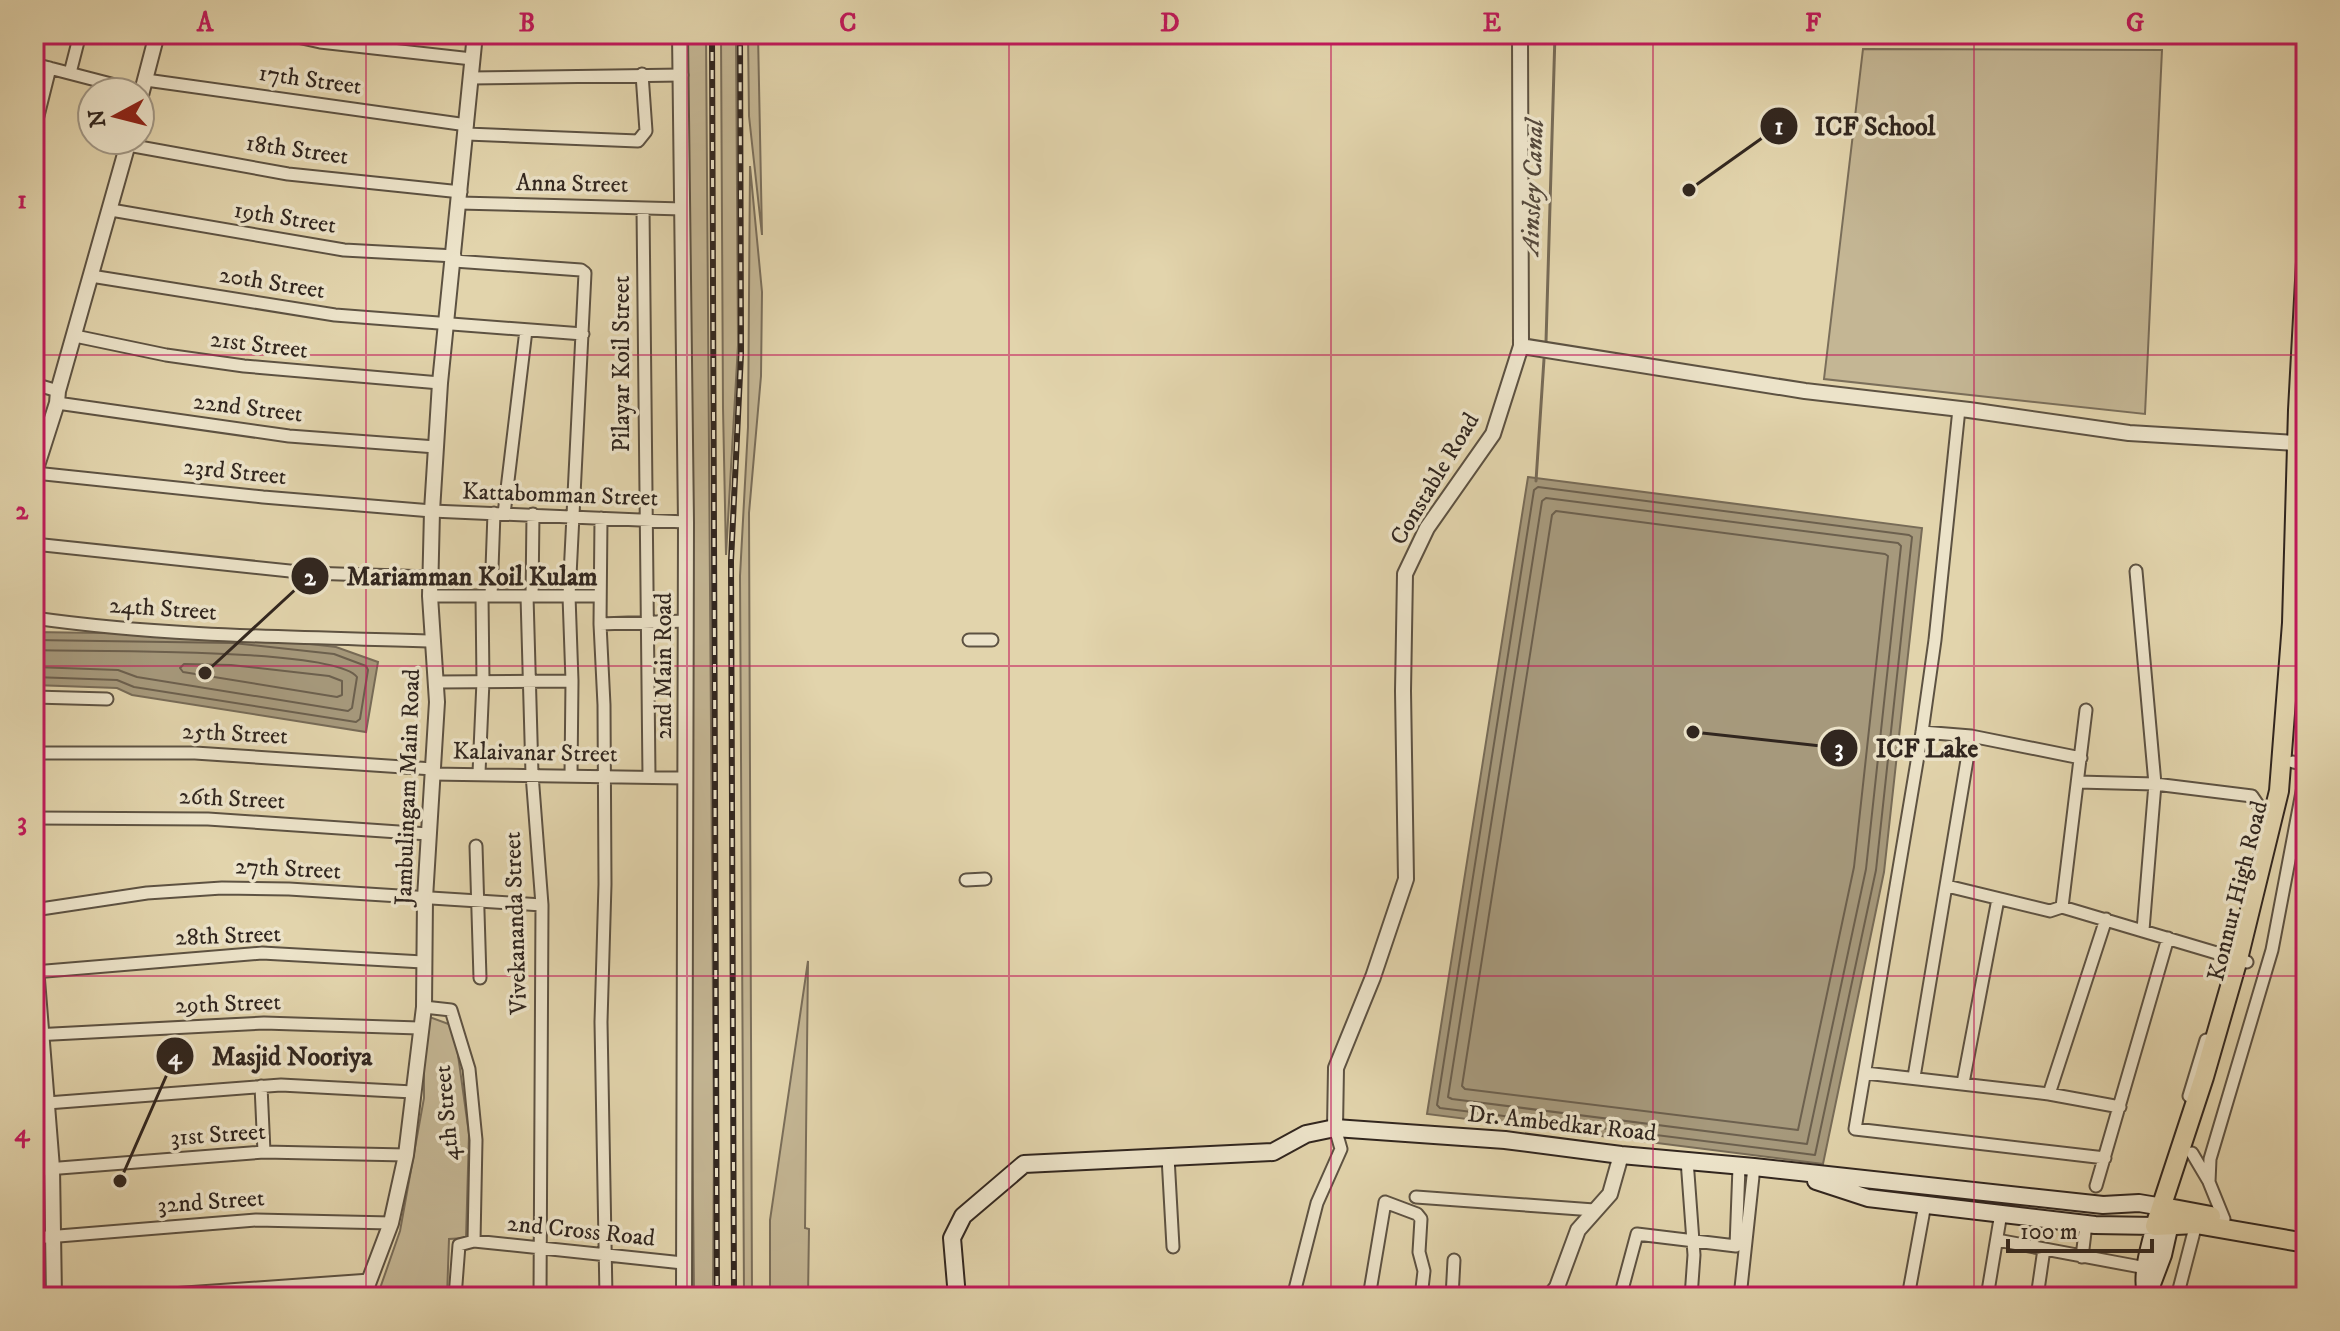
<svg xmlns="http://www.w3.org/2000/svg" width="2340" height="1331" viewBox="0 0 2340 1331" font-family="'IM FELL DW Pica',serif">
	<rect width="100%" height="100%" fill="#e2d4ac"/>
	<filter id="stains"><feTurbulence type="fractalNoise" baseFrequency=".0025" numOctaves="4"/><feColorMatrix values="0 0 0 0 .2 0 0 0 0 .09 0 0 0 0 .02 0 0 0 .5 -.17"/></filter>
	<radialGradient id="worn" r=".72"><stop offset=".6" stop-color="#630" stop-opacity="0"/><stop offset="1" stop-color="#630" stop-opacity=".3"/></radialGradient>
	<path fill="#c4b694" stroke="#7a6e5a" stroke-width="2" d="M 684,34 L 706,34 L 714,1143 L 713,1297 L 694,1297 L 690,895 L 693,689 Z
		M 721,34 L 736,34 L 738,345 L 726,555 L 723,408 Z
		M 748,34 L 758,34 L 762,235 L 749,116 Z
		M 1863,49 L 2162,50 L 2145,414 L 1824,379 Z
		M 750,166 L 762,292 L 761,376 L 749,513 L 752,1297 L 744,1297 L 740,576 L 748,427 Z
		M 808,961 L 805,1228 L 809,1229 L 808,1297 L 770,1297 L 770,1220 Z
		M 424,1015 L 454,1026 L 469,1134 L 466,1238 L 449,1239 L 447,1297 L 377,1297 L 400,1231 L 424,1098 Z"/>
	<path fill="#a6997c" stroke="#776b57" stroke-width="2" d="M 1528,477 L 1922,528 L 1884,872 L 1823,1164 L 1427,1114 Z
		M 34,632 L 233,635 L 336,647 L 378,662 L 366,732 L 132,695 L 117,688 L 34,685 Z"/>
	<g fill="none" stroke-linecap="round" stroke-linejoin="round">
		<path stroke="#6c604e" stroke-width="2" d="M 1538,487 L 1909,535 L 1912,537 L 1876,870 L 1815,1155 L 1440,1108 L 1437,1105 L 1534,490 Z
			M 1546,498 L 1898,543 L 1901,546 L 1866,869 L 1807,1144 L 1452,1099 L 1448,1097 L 1542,501 Z
			M 1556,511 L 1885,554 L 1888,556 L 1854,867 L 1798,1130 L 1465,1089 L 1462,1086 L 1552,515 Z
			M 34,640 L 233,643 L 334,654 L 366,666 L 368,670 L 360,719 L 356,722 L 134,687 L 117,680 L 34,677
			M 34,650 C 84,652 333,647 357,677 L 352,708 L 348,711 L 137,677 L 118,670 L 34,667
			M 184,664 L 231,665 L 329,676 L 342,681 L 342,695 L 337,697 L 183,672 L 180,668 Z"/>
		<path stroke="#776b57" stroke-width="3" d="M 1788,34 L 2298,35
			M 1546,342 L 1555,34
			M 1536,481 L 1544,359"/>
		<defs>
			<path id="minor" d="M 284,34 L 320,42 L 472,59
				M 34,64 L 142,92
				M 70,73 L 80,34
				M 470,78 L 682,75
				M 146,80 L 467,125
				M 34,132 L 50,68
				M 467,134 L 638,141 L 646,131 L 642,74
				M 128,145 L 288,174 L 461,192
				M 459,203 L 683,209
				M 643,208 L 649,777
				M 111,210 L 344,250 L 455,256
				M 454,261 L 581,270 L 585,273 L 569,596 L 572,681 L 571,775
				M 91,276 L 335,315 L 583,334
				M 75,336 L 166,355 L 244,366 L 440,383
				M 34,384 L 58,391
				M 57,403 L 289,436 L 436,447
				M 1959,409 L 1935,640 L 1922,732 L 1855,1129 L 2105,1158
				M 35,473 L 263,497 L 432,511 L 686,522
				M 504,514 L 526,330
				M 601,518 L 600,624 L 604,705 L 605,884 L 601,1022 L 606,1297
				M 34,544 L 309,573 L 430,577
				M 2303,570 L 2306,571
				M 430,596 L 600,596
				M 491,596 L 494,513
				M 527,596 L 532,774 L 542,905 L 540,1297
				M 532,596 L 533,514
				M 34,618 C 166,637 301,637 434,641
				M 600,624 L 685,621
				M 969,640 L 992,640
				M 437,682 L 572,681
				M 34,697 L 107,699
				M 1922,732 L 1971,736 L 2081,758
				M 34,753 L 195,753 L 433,769
				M 2293,762 L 2306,765
				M 479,773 L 483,681 L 482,596
				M 432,774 L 686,778
				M 2078,782 L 2155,784 L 2136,571
				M 34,818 L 208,819 L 428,834
				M 476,846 L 480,978
				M 966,880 L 985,879
				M 1947,886 L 2050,911 L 2062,907 L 2247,962
				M 2062,907 L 2086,710
				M 34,910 L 147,893 L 222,888 L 289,889 L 542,905
				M 2143,930 L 2155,784 L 2252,796 L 2267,818 L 2265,827
				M 34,972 L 262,953 L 423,962
				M 424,1007 L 451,1010 L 469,1069 L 476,1140 L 474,1241
				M 34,1035 L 264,1023 L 419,1028
				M 1865,1073 L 2049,1094 L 2120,1107
				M 1914,1077 L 1971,736
				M 1963,1083 L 1998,899
				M 261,1086 L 264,1152
				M 2049,1094 L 2106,919
				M 2189,1096 L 2206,1040
				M 34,1104 L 281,1085 L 413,1092
				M 2192,1153 L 2208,1180
				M 1168,1157 L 1173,1247
				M 1687,1160 L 1694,1255 L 1691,1297
				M 34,1170 L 264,1152 L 406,1155
				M 2096,1186 L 2168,938
				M 1416,1197 L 1594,1210
				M 2224,1219 L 2209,1182 L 2210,1159 L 2272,950 L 2306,771
				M 34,1238 L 256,1220 L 391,1223
				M 1997,1240 L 2146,1268
				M 2082,1257 L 2086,1224
				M 128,1297 L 370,1280
				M 455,1297 L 459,1245 L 474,1241 L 683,1263
				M 992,1297 L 1013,1294 L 1018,1297
				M 1293,1297 L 1317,1203 L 1341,1149 L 1335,1128
				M 1369,1297 L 1385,1202 L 1417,1214 L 1421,1219 L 1419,1252 L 1424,1271 L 1421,1297
				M 1452,1297 L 1454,1260
				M 1620,1297 L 1637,1234 L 1736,1246 L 1739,1167
				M 1740,1297 L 1754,1167
				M 1908,1297 L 1925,1204
				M 1987,1297 L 2001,1213
				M 2037,1297 L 2044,1249
				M 2177,1297 L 2196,1224"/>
			<path id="tertiary" d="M 680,34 L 686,522 L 684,1297
				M 140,99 L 157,34
				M 1521,346 L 1805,391 L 1969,410 L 2129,433 L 2296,443
				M 34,475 L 57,403 L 58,391 L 129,140
				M 34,942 L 52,1168 L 54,1297
				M 1335,1128 L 1336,1068 L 1373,977 L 1406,879 L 1403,691 L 1405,574 L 1427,528 L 1493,434 L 1521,346 L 1520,34
				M 363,1297 L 391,1223 L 406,1155 L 424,1007 L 425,898 L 437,702 L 430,596 L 432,511 L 440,383 L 475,34
				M 1549,1297 L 1557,1287 L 1578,1230 L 1610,1194 L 1621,1155"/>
			<path id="secondary" d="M 1816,1181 L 1868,1198 L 2095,1225 L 2155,1226 C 2149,1248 2141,1274 2146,1296
				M 2149,1292 L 2163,1255 L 2170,1224
				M 957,1297 L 952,1238 L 963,1216 L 1024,1164 L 1273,1152 L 1306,1134 L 1335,1128 L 1505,1140 L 1621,1155 L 1754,1167 L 2103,1205 L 2139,1203 L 2163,1207"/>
			<path id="primary" d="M 2306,262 L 2298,410 L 2292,623 L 2279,791 L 2238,959 L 2204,1077 L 2155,1226 L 2196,1224 L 2306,1243
				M 2163,1207 L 2211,1216"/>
		</defs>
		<use href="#minor" stroke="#5d5242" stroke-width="15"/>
		<use href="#tertiary" stroke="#5d5242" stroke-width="18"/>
		<use href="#secondary" stroke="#31261f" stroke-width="20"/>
		<use href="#primary" stroke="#31261f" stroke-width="22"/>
		<use href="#minor" stroke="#ece3c9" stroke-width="11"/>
		<use href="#tertiary" stroke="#ece3c9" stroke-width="14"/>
		<use href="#secondary" stroke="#ece3c9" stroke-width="16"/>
		<use href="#primary" stroke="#e2d4ac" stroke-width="18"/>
		<defs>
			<path id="rail" d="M 712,34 L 717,1297
				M 734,1297 L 731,561 L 741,354 L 740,34"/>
		</defs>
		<use href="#rail" stroke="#31261f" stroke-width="6"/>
		<use href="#rail" stroke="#ece3c9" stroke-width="3" stroke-dasharray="9" stroke-linecap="butt"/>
	</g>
	<path fill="none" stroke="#c2185b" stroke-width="2" stroke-opacity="0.55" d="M 366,34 L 366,1297M 687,34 L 687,1297M 1009,34 L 1009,1297M 1331,34 L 1331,1297M 1653,34 L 1653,1297M 1974,34 L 1974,1297M 34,355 L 2306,355M 34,666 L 2306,666M 34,976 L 2306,976"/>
	<g text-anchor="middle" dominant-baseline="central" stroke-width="7" stroke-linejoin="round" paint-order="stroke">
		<g font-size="24" fill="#31261f" stroke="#ece3c9">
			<text transform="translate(310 80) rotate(8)">17th Street</text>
			<text transform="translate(297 150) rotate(8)">18th Street</text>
			<text transform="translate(572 184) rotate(1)">Anna Street</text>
			<text transform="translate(285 218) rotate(9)">19th Street</text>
			<text transform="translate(272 283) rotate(9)">20th Street</text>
			<text transform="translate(259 345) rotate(7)">21st Street</text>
			<text transform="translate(622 364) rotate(-90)">Pilayar Koil Street</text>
			<text transform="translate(248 408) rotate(7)">22nd Street</text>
			<text transform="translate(235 472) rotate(6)">23rd Street</text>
			<text transform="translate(1435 479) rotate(-59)">Constable Road</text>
			<text transform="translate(560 495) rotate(2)">Kattabomman Street</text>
			<text transform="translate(163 609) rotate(4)">24th Street</text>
			<text transform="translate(664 666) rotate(-90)">2nd Main Road</text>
			<text transform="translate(235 734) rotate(3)">25th Street</text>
			<text transform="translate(535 753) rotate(1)">Kalaivanar Street</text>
			<text transform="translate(408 787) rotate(-88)">Jambulingam Main Road</text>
			<text transform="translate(232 799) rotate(3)">26th Street</text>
			<text transform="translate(288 869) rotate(3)">27th Street</text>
			<text transform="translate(2238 891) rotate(-76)">Konnur High Road</text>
			<text transform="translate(516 923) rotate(-92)">Vivekananda Street</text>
			<text transform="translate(228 936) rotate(-2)">28th Street</text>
			<text transform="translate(228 1004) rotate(-2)">29th Street</text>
			<text transform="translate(447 1113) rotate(-95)">4th Street</text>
			<text transform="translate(1562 1124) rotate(6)">Dr. Ambedkar Road</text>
			<text transform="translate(218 1135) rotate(-4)">31st Street</text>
			<text transform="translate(211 1202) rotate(-4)">32nd Street</text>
			<text transform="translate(581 1231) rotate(6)">2nd Cross Road</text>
		</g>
		<g font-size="26" font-style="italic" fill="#54483b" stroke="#ece3c9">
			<text transform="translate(1533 187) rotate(-88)">Ainsley Canal</text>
		</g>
	</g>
	<path fill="none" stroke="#31261f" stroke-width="3" d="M1689 190L1779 126M205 673L310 576M1693 732L1839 748M120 1181L175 1056"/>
	<g fill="#31261f" stroke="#ece3c9" stroke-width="3">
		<circle cx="1689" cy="190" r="8"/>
		<circle cx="205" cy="673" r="8"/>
		<circle cx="1693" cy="732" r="8"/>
		<circle cx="120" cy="1181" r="8"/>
		<circle cx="1779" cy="126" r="20"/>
		<circle cx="310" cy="576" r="20"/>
		<circle cx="1839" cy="748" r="20"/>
		<circle cx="175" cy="1056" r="20"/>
	</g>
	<g font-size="24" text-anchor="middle" font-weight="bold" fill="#fff">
		<text x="1779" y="134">1</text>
		<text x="310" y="585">2</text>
		<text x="1839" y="756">3</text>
		<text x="175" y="1064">4</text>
	</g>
	<g font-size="26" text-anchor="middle" font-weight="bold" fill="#31261f" stroke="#ece3c9" stroke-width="7" stroke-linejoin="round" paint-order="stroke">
		<text x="1875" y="135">ICF School</text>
		<text x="472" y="585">Mariamman Koil Kulam</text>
		<text x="1927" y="757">ICF Lake</text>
		<text x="292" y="1065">Masjid Nooriya</text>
	</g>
	<rect width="2340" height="1331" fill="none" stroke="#e2d4ac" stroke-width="88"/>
	<g transform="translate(116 116) rotate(263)"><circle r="38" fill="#ece3c9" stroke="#a19785" stroke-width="2"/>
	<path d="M0-6L14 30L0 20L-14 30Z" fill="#8f2418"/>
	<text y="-12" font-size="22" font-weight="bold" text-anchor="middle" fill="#31261f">N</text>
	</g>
	<path d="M2008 1239v12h144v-12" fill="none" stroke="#31261f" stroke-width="4"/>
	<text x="2020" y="1239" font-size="24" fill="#31261f" stroke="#ece3c9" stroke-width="6" paint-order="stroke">100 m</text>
	<rect x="44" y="44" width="2252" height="1243" fill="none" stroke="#c2185b" stroke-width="3"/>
	<g font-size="26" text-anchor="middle" font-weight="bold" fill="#c2185b">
		<text x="205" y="31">A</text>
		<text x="527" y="31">B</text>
		<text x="848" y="31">C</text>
		<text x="1170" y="31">D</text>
		<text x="1492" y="31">E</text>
		<text x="1813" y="31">F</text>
		<text x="2135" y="31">G</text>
		<text x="22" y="208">1</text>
		<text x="22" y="519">2</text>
		<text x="22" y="830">3</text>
		<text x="22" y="1141">4</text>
	</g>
	<rect width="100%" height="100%" filter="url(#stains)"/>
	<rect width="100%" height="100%" fill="url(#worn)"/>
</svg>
